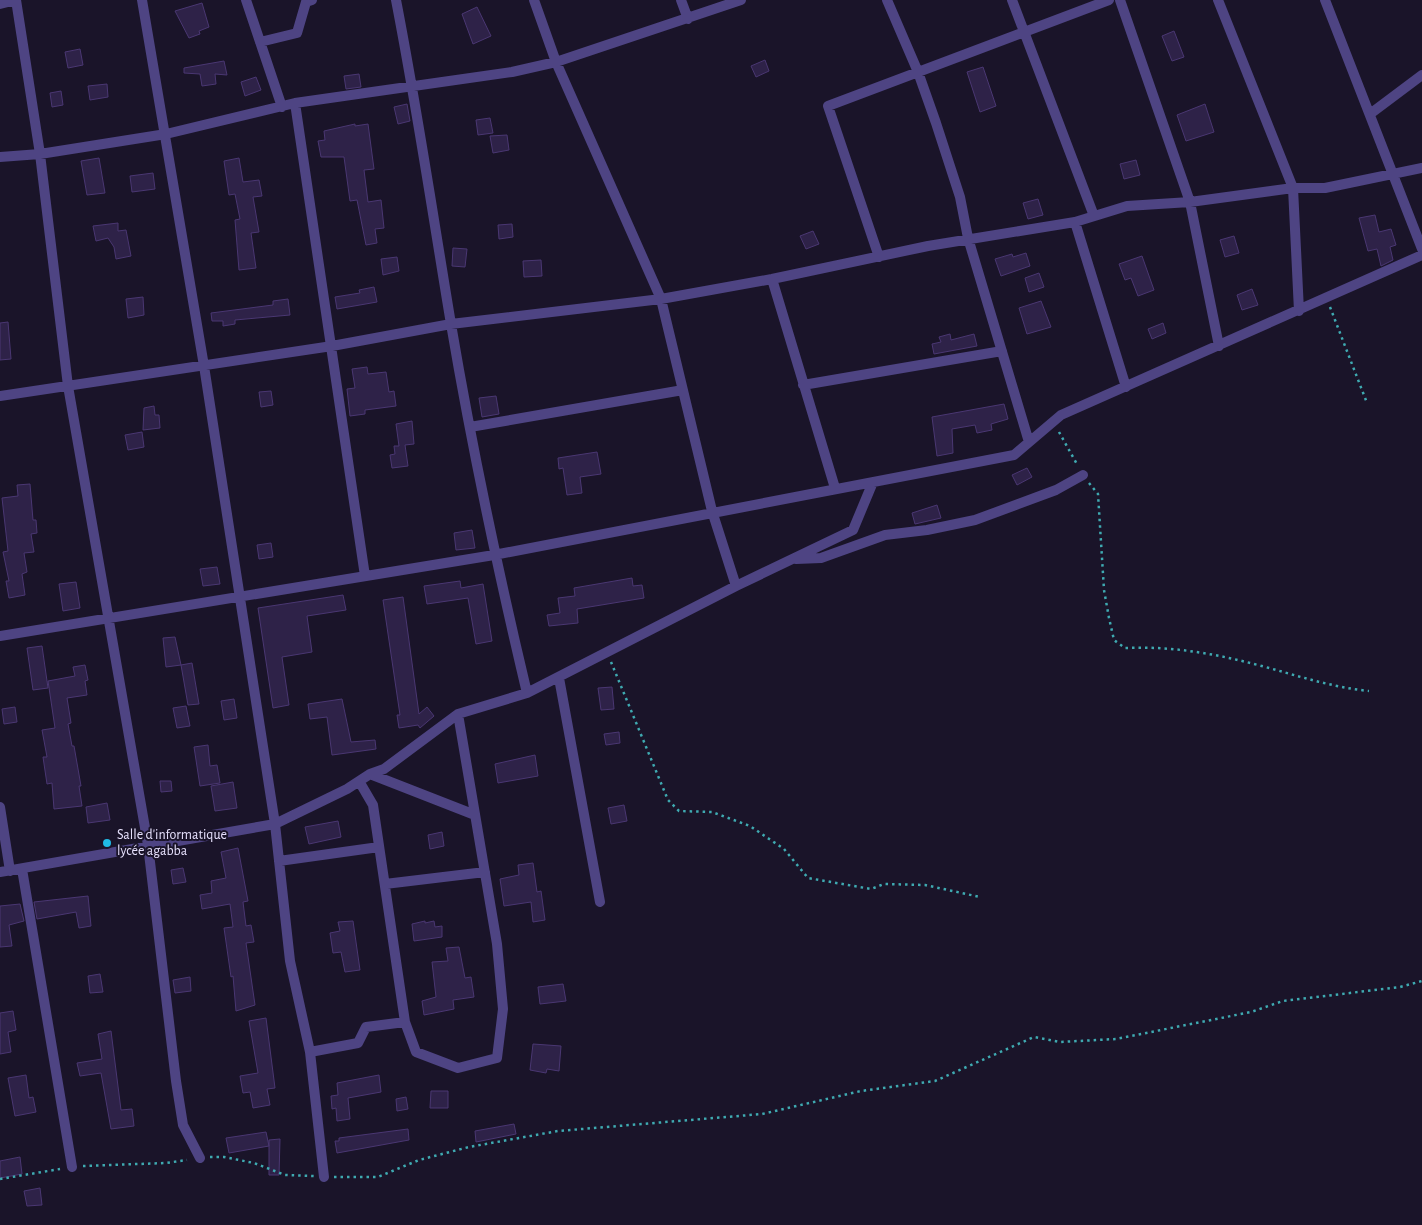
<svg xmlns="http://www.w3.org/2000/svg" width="1422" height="1225" viewBox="0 0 1422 1225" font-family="'Alegreya Sans',sans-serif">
	<rect width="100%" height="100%" fill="#1a1429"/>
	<path fill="#2e2248" stroke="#4a3772" d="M 202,3 L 209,27 L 199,31 L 200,34 L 189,38 L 175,11 Z
		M 477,7 L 491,36 L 473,44 L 462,14 Z
		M 1174,31 L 1184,57 L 1172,61 L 1162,36 Z
		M 80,49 L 83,65 L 68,68 L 65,52 Z
		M 765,60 L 769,71 L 756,77 L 751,66 Z
		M 224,61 L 227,75 L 215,74 L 216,84 L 202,86 L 200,74 L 184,73 L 184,68 Z
		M 983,67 L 996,106 L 980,112 L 967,72 Z
		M 359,74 L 361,87 L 346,89 L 344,76 Z
		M 256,77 L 261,90 L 245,96 L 241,82 Z
		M 107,84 L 108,97 L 90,100 L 88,86 Z
		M 61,91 L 63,105 L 52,107 L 50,93 Z
		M 407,104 L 410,121 L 398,124 L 394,107 Z
		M 1205,104 L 1214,132 L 1186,141 L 1177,115 Z
		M 490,118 L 493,133 L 478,135 L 476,120 Z
		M 355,124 L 355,126 L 368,124 L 374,169 L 364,170 L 368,202 L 381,200 L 384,228 L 375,229 L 377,243 L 366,245 L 357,200 L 350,201 L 344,157 L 321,157 L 318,141 L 325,140 L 324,131 Z
		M 507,135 L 509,150 L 493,153 L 490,136 Z
		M 99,158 L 105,193 L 87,195 L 81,161 Z
		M 239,158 L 243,182 L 259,180 L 262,196 L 253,197 L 259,232 L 251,233 L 256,268 L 239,270 L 235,220 L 240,219 L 235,194 L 229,195 L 224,161 Z
		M 1136,160 L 1140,175 L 1124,179 L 1120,164 Z
		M 153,173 L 155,189 L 132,192 L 130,176 Z
		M 1038,199 L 1043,215 L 1028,219 L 1023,203 Z
		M 1375,215 L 1379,232 L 1391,229 L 1396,245 L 1390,247 L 1393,260 L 1381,266 L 1377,249 L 1368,251 L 1359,218 Z
		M 118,223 L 118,231 L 126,230 L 131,256 L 116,259 L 114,247 L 108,238 L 96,241 L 93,226 Z
		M 512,224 L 513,237 L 499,239 L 498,225 Z
		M 813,231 L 819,244 L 806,249 L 800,236 Z
		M 1234,236 L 1239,253 L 1225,257 L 1220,240 Z
		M 453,248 L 467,249 L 465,267 L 452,266 Z
		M 1026,253 L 1030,266 L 1001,276 L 995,259 L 1012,254 L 1013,257 Z
		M 1142,256 L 1154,290 L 1138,296 L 1131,278 L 1125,280 L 1119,264 Z
		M 397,257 L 399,271 L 383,275 L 381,259 Z
		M 541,260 L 542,276 L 524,277 L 523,261 Z
		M 1039,273 L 1044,287 L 1029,292 L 1025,278 Z
		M 374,287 L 377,302 L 337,309 L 335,297 L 360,293 L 359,290 Z
		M 1252,289 L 1258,305 L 1242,310 L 1237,295 Z
		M 143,297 L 144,315 L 128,318 L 126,299 Z
		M 288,299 L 290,315 L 235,320 L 235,324 L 223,326 L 223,321 L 212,321 L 211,313 L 273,305 L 273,301 Z
		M 1041,301 L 1051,327 L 1027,334 L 1019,308 Z
		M 8,322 L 11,359 L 0,360 L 0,323 Z
		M 1163,323 L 1166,333 L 1152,339 L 1148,329 Z
		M 950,334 L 951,340 L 974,334 L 977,346 L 934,354 L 932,344 L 941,342 L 939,337 Z
		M 367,367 L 368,374 L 386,372 L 389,392 L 394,391 L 396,406 L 365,410 L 365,414 L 350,416 L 347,389 L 355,388 L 352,369 Z
		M 271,391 L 273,405 L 261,407 L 259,392 Z
		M 496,396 L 499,414 L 482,417 L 479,398 Z
		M 1004,404 L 1008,419 L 991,424 L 992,430 L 977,433 L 975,425 L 952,429 L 953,453 L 937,456 L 932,417 Z
		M 154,406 L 155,415 L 159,415 L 160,428 L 143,430 L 144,408 Z
		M 412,421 L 414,444 L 405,445 L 408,466 L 392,468 L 390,455 L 395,454 L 394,446 L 399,446 L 396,424 Z
		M 142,432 L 144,447 L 128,450 L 125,435 Z
		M 597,452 L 601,474 L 580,477 L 582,493 L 567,495 L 563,468 L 559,469 L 558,458 Z
		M 1027,468 L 1032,477 L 1017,485 L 1012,475 Z
		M 30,484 L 33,520 L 36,520 L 37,533 L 31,534 L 34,552 L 24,553 L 27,572 L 22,574 L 25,595 L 9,598 L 6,581 L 9,581 L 3,552 L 8,551 L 2,498 L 18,496 L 17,485 Z
		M 937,505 L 941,518 L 915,524 L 912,513 Z
		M 472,530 L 475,548 L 456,550 L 454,533 Z
		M 271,543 L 273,557 L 259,559 L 257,545 Z
		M 217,567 L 220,584 L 203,586 L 200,569 Z
		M 632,578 L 633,586 L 642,585 L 644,598 L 577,609 L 578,623 L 549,626 L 547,615 L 560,613 L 558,598 L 575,596 L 574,588 Z
		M 460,581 L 461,588 L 483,584 L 492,641 L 476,644 L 468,598 L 427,604 L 424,586 Z
		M 76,582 L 80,608 L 63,611 L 59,584 Z
		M 343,595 L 346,610 L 307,616 L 312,652 L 282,657 L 289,705 L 273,708 L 258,608 Z
		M 403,597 L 419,714 L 427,707 L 434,716 L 420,728 L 418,725 L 399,728 L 397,715 L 400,715 L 383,600 Z
		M 175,637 L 181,665 L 166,667 L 163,638 Z
		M 42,646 L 48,688 L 33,690 L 27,648 Z
		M 192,663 L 199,704 L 188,705 L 181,665 Z
		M 85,665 L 88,680 L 85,681 L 87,695 L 67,698 L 71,723 L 68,724 L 72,746 L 74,746 L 81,786 L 79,786 L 82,806 L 54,809 L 52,783 L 47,784 L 43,757 L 47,757 L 42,730 L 55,728 L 48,681 L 75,676 L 73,667 Z
		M 612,687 L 614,709 L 601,710 L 598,688 Z
		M 234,699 L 237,718 L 224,720 L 221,701 Z
		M 342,699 L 351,742 L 375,740 L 376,749 L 332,755 L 327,717 L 310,719 L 308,704 Z
		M 186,706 L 190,726 L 177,728 L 173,708 Z
		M 15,707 L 17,722 L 4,724 L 2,709 Z
		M 619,732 L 620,743 L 606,745 L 604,734 Z
		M 208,745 L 210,766 L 217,765 L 220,783 L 200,786 L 194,747 Z
		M 535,755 L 538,776 L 498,783 L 495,764 Z
		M 160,781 L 171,781 L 172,791 L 161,792 Z
		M 233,782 L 237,808 L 215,811 L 211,786 Z
		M 107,803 L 110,820 L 88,823 L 86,807 Z
		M 624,805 L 627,821 L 611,824 L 608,808 Z
		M 338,821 L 341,837 L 309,844 L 305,827 Z
		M 442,832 L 444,846 L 430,849 L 428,835 Z
		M 238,848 L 248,901 L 243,902 L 246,926 L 251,925 L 254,942 L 246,943 L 255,1005 L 236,1011 L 233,976 L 231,977 L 224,928 L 233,927 L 230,904 L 202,909 L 200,895 L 212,893 L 211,881 L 226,878 L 221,852 Z
		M 533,863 L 537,892 L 541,891 L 545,920 L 533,922 L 531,902 L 504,906 L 500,879 L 519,875 L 518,865 Z
		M 183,868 L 186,882 L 173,884 L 171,870 Z
		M 88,896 L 91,926 L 79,928 L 76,912 L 37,919 L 34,902 Z
		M 20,904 L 24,921 L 9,925 L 12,946 L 0,947 L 0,906 Z
		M 353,921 L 360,970 L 345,972 L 341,952 L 333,953 L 330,933 L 340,931 L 338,922 Z
		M 425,921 L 425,923 L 434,921 L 435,927 L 442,926 L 442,937 L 414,941 L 412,924 Z
		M 459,947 L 465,978 L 471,977 L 474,997 L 453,1000 L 454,1009 L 424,1015 L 422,1001 L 436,997 L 432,962 L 448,961 L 446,948 Z
		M 100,974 L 103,992 L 90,993 L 88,976 Z
		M 190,977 L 191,991 L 175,993 L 173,980 Z
		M 563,984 L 566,1001 L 540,1004 L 538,987 Z
		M 13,1011 L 16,1030 L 8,1032 L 11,1052 L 0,1054 L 0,1013 Z
		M 266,1018 L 275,1088 L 267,1089 L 270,1105 L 253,1108 L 250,1092 L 243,1093 L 240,1076 L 258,1073 L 249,1021 Z
		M 111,1031 L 121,1110 L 132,1109 L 134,1126 L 111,1129 L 101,1073 L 80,1076 L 77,1063 L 102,1059 L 98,1034 Z
		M 533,1044 L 561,1046 L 559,1071 L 547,1069 L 546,1073 L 530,1070 Z
		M 26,1075 L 29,1098 L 33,1097 L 36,1112 L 15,1116 L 8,1078 Z
		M 379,1075 L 381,1092 L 348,1098 L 350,1119 L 337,1121 L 336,1108 L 332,1109 L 331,1096 L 338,1095 L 337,1083 Z
		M 431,1091 L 448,1091 L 448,1108 L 430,1108 Z
		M 406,1097 L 408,1109 L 397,1111 L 396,1099 Z
		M 514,1124 L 516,1134 L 476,1142 L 475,1131 Z
		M 408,1129 L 409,1140 L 337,1153 L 335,1141 L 339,1141 L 339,1138 Z
		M 266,1132 L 269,1146 L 229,1153 L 226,1138 Z
		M 280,1139 L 279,1175 L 269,1175 L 269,1140 Z
		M 20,1157 L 22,1174 L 0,1178 L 0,1161 Z
		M 40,1188 L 42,1205 L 27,1206 L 24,1191 Z"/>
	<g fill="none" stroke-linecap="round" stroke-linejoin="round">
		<path stroke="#3faab1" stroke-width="2.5" stroke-dasharray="2.5 4" stroke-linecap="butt" d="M 1330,307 L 1367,403
			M 1059,432 L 1078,466
			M 1089,483 L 1098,494 L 1104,590 L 1109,618 L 1114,640 L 1125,648 C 1169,646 1212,653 1254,664 C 1293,674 1329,687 1369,691
			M 611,662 L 668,800 L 679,811 L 712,812 L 750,826 L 784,849 L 808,878 L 871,889 L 884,884 L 925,885 L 980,897
			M 210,1157 L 224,1157 L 254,1163 L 285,1175 L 314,1176
			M 83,1166 L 166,1163 L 187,1160
			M 334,1177 L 378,1177 L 419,1160 L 469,1147 L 558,1131 L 762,1114 L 861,1091 L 935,1081 L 1034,1037 L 1060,1042 L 1116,1039 L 1251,1012 L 1283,1001 L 1400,987 L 1422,981
			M 0,1179 L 60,1169"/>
		<path stroke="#4e4483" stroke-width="10" d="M 16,0 L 40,154 L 68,386 L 148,845 L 176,1081 L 183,1125 L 200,1158
			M 142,0 L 204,366 L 275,824 L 290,961 L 310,1052 L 358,1043 L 366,1027 L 405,1022
			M 246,0 L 282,107
			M 396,0 C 417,108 433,216 451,324 C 472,448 498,571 527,693
			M 534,0 L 556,62 L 661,299 L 712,511 L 736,586
			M 681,0 L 688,19
			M 887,0 L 918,72 L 936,123 L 960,197 L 968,238 L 1029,442
			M 1012,0 L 1094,216
			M 1120,0 L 1190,202 L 1219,346
			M 1218,0 L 1293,188 L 1299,311
			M 1325,0 L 1422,249
			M 0,4 L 16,0
			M 260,42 L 297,33 L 306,2 L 312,0
			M 295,103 L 365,576
			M 1370,114 L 1422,75
			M 0,157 L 40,154 L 166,134 L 295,103 L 512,72 L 556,62 L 741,0
			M 1075,222 L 1126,387
			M 879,257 L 828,106 L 1109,0
			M 772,279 L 835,488
			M 803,385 L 1002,351
			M 0,396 L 332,346 L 451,324 L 661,299 L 772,279 L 928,246 L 1075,222 L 1127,206 L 1190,202 L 1293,188 L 1325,188 L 1422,168
			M 470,427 L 683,390
			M 796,559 L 821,558 L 885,535 L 927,530 L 975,520 L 1056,490 L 1083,475
			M 0,636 L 494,555 L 1014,455 L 1061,415 L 1422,255
			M 559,678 L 600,902
			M 370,774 L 475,815
			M 359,781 L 373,805 L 405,1022 L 416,1052 L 458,1068 L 497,1058 L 503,1009 L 497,944 L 458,714
			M 0,807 L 10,871
			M 279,861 L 379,847
			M 22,869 L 72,1167
			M 0,872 L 275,824 L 347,789 L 370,774 L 384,769 L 458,714 L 527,693 L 736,586 L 853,530 L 873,482
			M 385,884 L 485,872
			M 310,1052 L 324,1177"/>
	</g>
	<circle fill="#20bbe7" stroke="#1a1429" stroke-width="2" cx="107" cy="843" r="5"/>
	<g text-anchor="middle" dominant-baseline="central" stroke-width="4" stroke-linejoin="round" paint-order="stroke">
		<g font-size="14" fill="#e6e0fc" stroke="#1a1429" text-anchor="start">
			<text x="117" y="835">Salle d'informatique<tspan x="117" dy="16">lycée agabba</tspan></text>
		</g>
	</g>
</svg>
